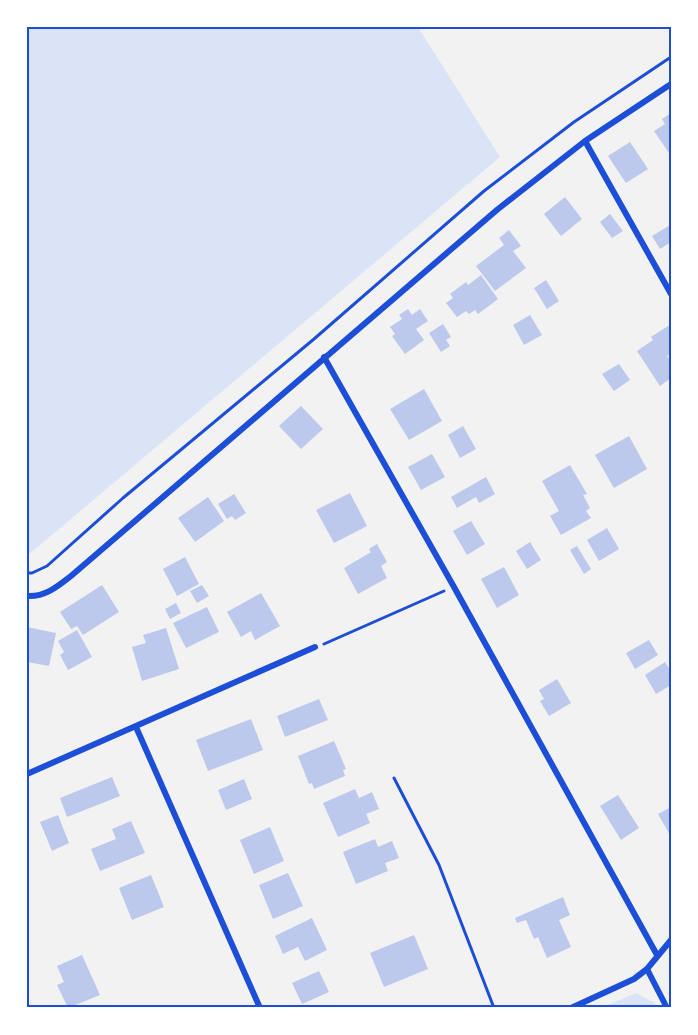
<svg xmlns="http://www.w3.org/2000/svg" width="698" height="1035" viewBox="0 0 698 1035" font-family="'PT Serif',serif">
	<rect width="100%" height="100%" fill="#f2f2f2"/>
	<path fill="#dbe4f7" d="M 27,27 L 418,27 L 500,157 L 27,556 Z
		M 636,993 L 655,1003 L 657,1008 L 601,1008 Z"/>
	<path fill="#bdc9ec" d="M 671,113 L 671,156 L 654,131 L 665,124 L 662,119 Z
		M 630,142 L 648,169 L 626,183 L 608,156 Z
		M 565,197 L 582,219 L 561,236 L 544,214 Z
		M 610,214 L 623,231 L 612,238 L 600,222 Z
		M 670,225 L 671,242 L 660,249 L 652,236 Z
		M 509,230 L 521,246 L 513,251 L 526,268 L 495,291 L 476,266 L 504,245 L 499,238 Z
		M 481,275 L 498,299 L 478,314 L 475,310 L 469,314 L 466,311 L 457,317 L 446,303 L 453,298 L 450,294 L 466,282 L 468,285 Z
		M 546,280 L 559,301 L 547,309 L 534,288 Z
		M 408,309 L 412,315 L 420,309 L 428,321 L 416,329 L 424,340 L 405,354 L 392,336 L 395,334 L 390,327 L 402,319 L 399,315 Z
		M 530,315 L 542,335 L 524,345 L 513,325 Z
		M 443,324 L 451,337 L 446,340 L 450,346 L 441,352 L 429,333 Z
		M 668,326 L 671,330 L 671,354 L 667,356 L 671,362 L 671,378 L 660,386 L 637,351 L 653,340 L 651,337 Z
		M 619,364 L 630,380 L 614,391 L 602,374 Z
		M 424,389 L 442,421 L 409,440 L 390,409 Z
		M 301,406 L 323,429 L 301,449 L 279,426 Z
		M 463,426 L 476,449 L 460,458 L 448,435 Z
		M 629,436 L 647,469 L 614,488 L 595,455 Z
		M 432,454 L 445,477 L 421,490 L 408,467 Z
		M 570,465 L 587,494 L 583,495 L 590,508 L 586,511 L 591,518 L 561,535 L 550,516 L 559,511 L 542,481 Z
		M 486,477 L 495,494 L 479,503 L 476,497 L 457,508 L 451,497 Z
		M 350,493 L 367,526 L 334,543 L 316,510 Z
		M 234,494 L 246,513 L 235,520 L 232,516 L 227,519 L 218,504 Z
		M 208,497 L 224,521 L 195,542 L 178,518 Z
		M 471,521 L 485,544 L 467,555 L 453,531 Z
		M 607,528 L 619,549 L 599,561 L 587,540 Z
		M 530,542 L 541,560 L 527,569 L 516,551 Z
		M 377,544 L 387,562 L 381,566 L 387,578 L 358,594 L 344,568 L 371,552 L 369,549 Z
		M 577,546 L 591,569 L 584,574 L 570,550 Z
		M 185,557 L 199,584 L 177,596 L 163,569 Z
		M 504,567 L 519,595 L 497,608 L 481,579 Z
		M 102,585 L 119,612 L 83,635 L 77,626 L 71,629 L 60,612 Z
		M 202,585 L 209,596 L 197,603 L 190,591 Z
		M 261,593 L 280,626 L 255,640 L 251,631 L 241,637 L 227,612 Z
		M 176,603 L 181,613 L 170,619 L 165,609 Z
		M 207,607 L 219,632 L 186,648 L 173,623 Z
		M 27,627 L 56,633 L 49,666 L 27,662 Z
		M 166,628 L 179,669 L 142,681 L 132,647 L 146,643 L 143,635 Z
		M 77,630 L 92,657 L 68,670 L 60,655 L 64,652 L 58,641 Z
		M 649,640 L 658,655 L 635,669 L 626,653 Z
		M 665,662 L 671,672 L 671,685 L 656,694 L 645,675 Z
		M 557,679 L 571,703 L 549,716 L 540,701 L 544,699 L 539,690 Z
		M 319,699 L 328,720 L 285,737 L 277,716 Z
		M 251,719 L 263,750 L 208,771 L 196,740 Z
		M 334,741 L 346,769 L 343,770 L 345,776 L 314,789 L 312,783 L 309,784 L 298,756 Z
		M 112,777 L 120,796 L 67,817 L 60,798 Z
		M 244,779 L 252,799 L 226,810 L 218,790 Z
		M 355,789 L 359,798 L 372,792 L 379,809 L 366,814 L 370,823 L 338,837 L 323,803 Z
		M 618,795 L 639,828 L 621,840 L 600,806 Z
		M 671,807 L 671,837 L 658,814 Z
		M 58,815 L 69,843 L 52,851 L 40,822 Z
		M 131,821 L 145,853 L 100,871 L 91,849 L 116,839 L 112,829 Z
		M 270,827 L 284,861 L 254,874 L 240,840 Z
		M 375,839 L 378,847 L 392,841 L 399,858 L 385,863 L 388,871 L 356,884 L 343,852 Z
		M 288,873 L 303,906 L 273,919 L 259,885 Z
		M 151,875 L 164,907 L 132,920 L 119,888 Z
		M 563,897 L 570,915 L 559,920 L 571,947 L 547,958 L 538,937 L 534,939 L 526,920 L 517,923 L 515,918 Z
		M 312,918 L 327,950 L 305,961 L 298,947 L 283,954 L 275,936 Z
		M 414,935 L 428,969 L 384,987 L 370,953 Z
		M 82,955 L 100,995 L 68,1008 L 57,985 L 64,982 L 57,966 Z
		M 319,971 L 329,992 L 302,1004 L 292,983 Z"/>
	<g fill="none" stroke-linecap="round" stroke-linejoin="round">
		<path stroke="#1d4ed8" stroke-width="3" d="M 27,573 L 32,573 L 47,566 L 123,498 L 314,339 L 484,191 L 574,122 L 671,57
			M 324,644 L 444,591
			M 394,778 L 439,865 L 494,1008"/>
		<path stroke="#1d4ed8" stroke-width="6" d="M 585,141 L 671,294
			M 324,357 L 454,587 L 657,955
			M 27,596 C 45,597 57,587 71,576 L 498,209 L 585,141 L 671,84
			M 136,727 L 260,1008
			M 27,774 L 315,647
			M 647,969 L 667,1008
			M 571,1008 L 634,979 L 647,969 L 671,940"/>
	</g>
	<rect width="698" height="1035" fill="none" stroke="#ffffff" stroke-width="57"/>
	<rect x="28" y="28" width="642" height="978" fill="none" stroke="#1d4ed8" stroke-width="2"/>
</svg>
